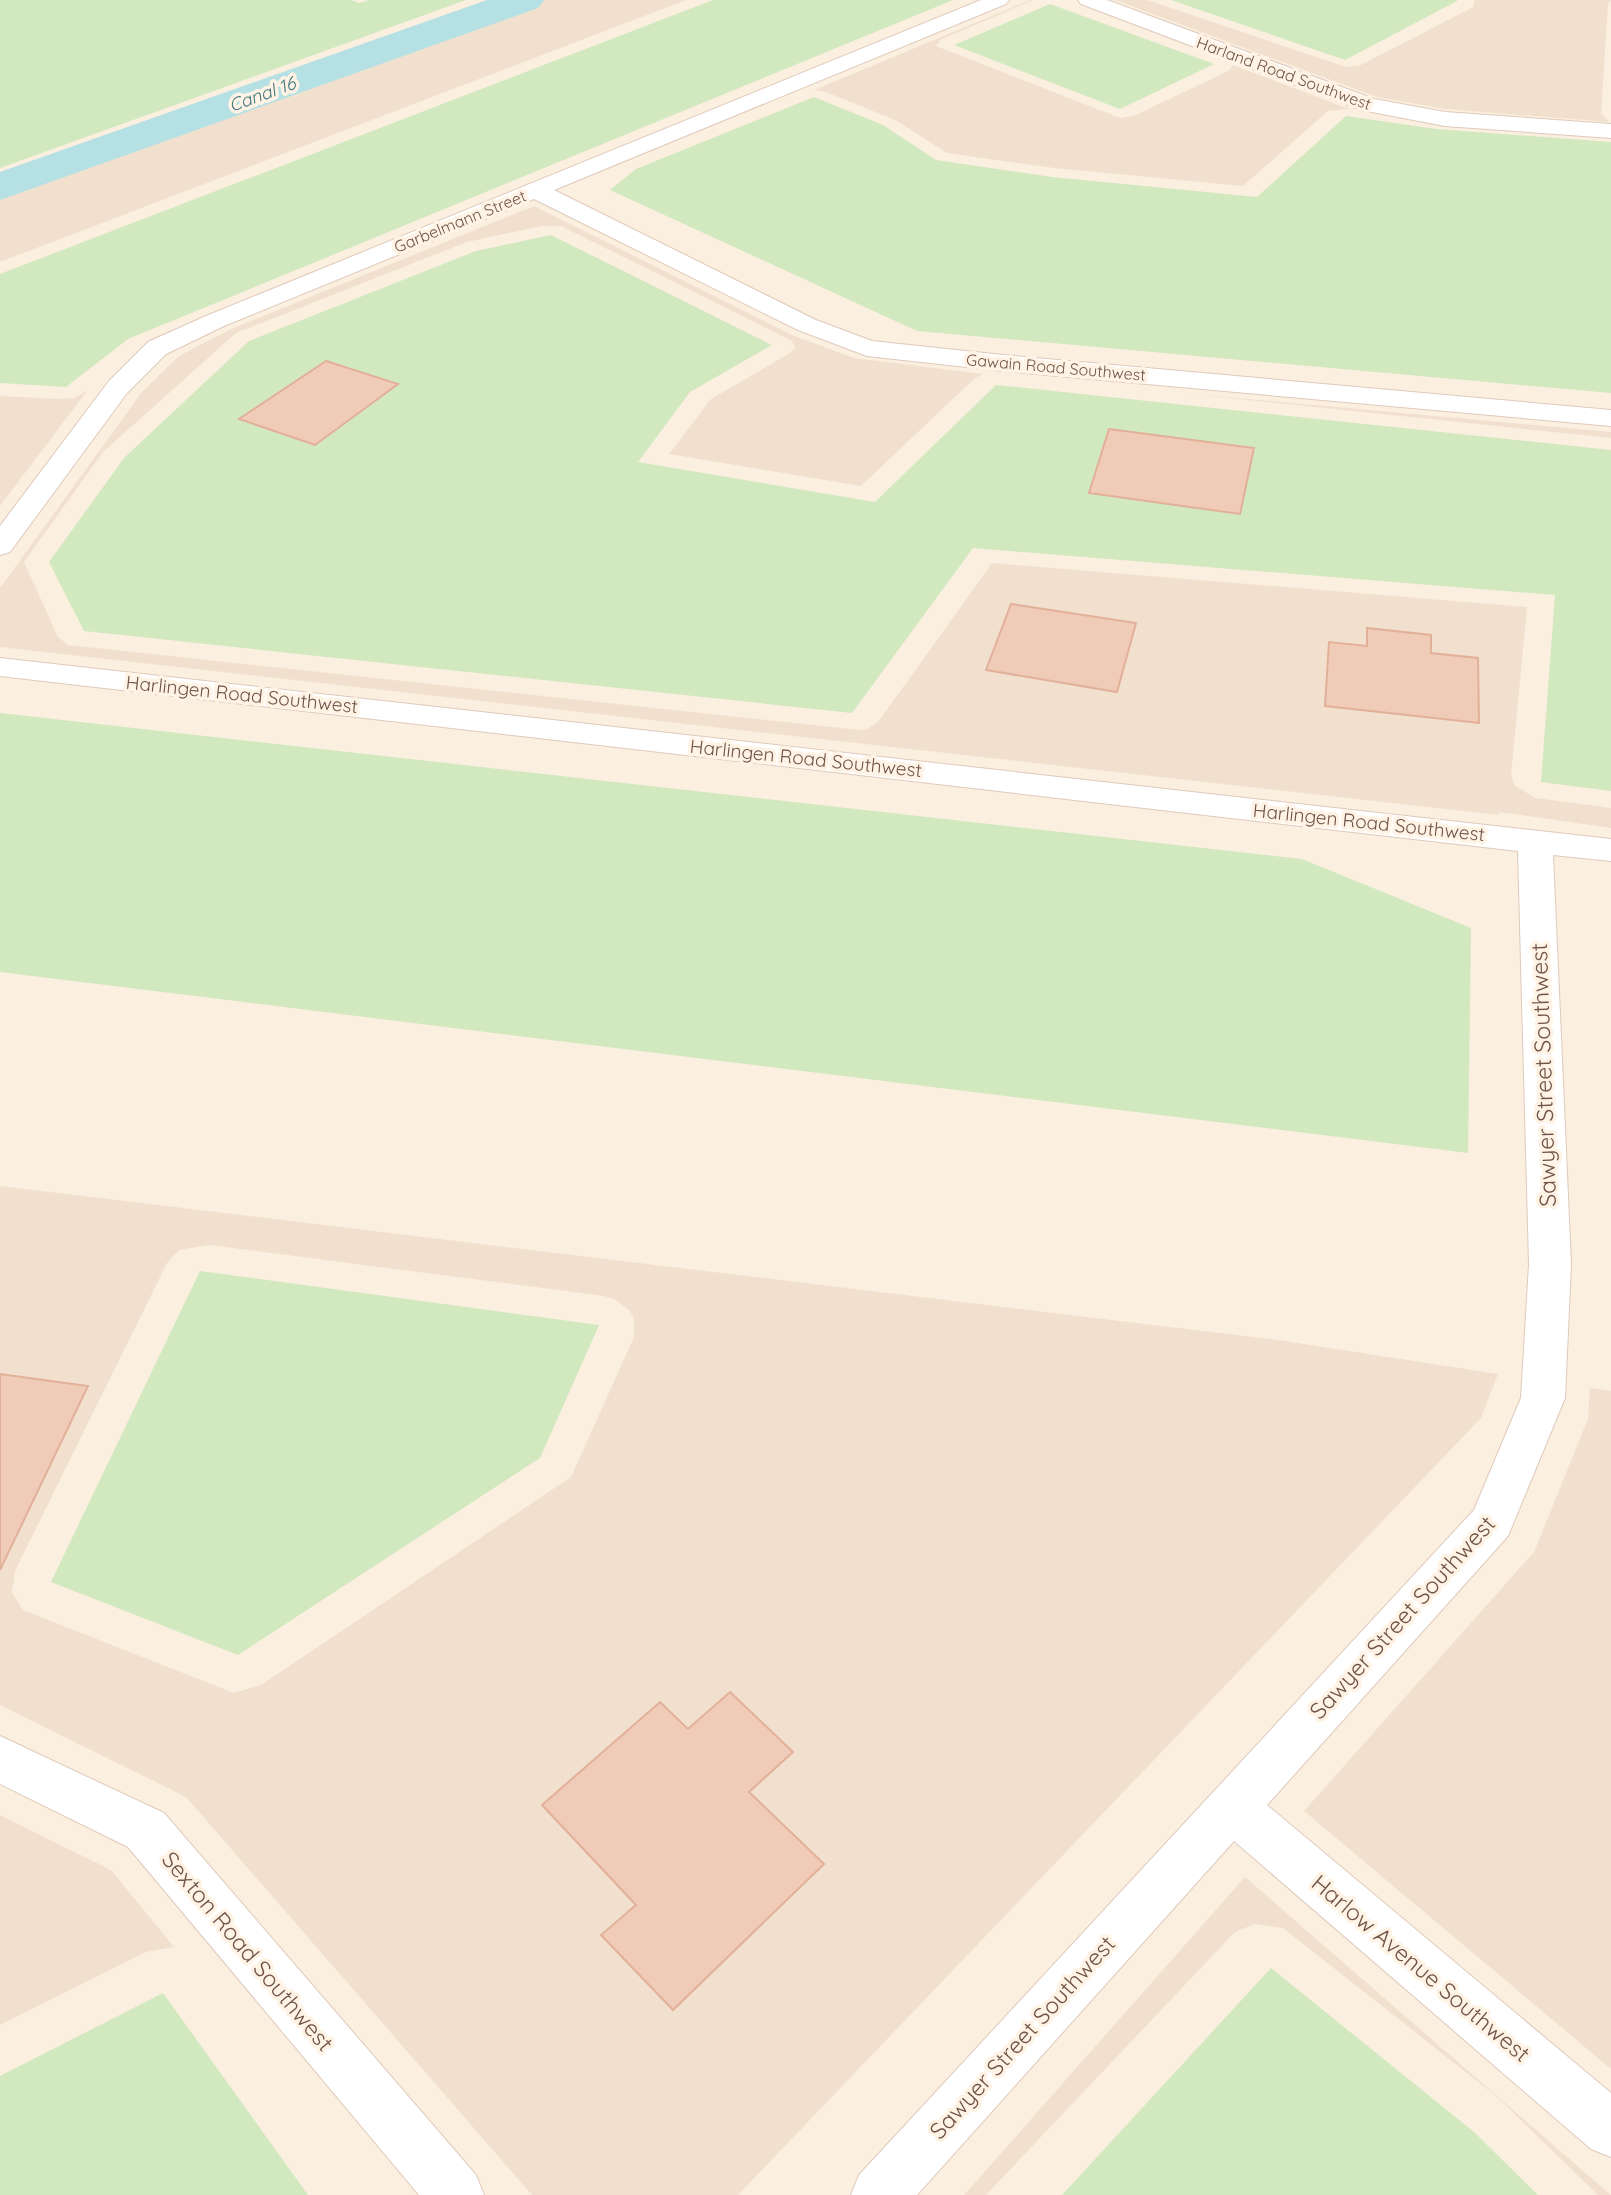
<svg xmlns="http://www.w3.org/2000/svg" width="1611" height="2195" viewBox="0 0 1611 2195" font-family="Quicksand,sans-serif">
	<rect width="100%" height="100%" fill="#fbefe0"/>
	<path fill="#f2e0ce" fill-rule="evenodd" d="M 492,0 L 686,0 L 0,262 L 0,178 Z
		M 1030,0 L 1033,0 L 940,40 L 936,46 L 1120,118 L 1136,115 L 1230,70 L 1233,65 L 1349,109 L 1328,111 L 1243,186 L 1054,168 L 947,153 L 895,120 L 826,92 L 814,90 Z
		M 1115,0 L 1147,0 L 1346,67 L 1361,65 L 1473,7 L 1475,0 L 1611,0 L 1608,4 L 1601,114 L 1610,122 L 1445,109 L 1377,97 Z
		M 534,206 L 792,335 L 854,358 L 983,374 L 975,378 L 861,486 L 669,454 L 711,399 L 790,353 L 795,347 L 792,341 L 561,226 L 542,226 L 467,242 L 236,333 L 103,452 L 24,562 L 58,637 L 68,645 L 859,730 L 867,729 L 878,722 L 992,563 L 1527,607 L 1511,776 L 1515,786 L 1536,798 L 1611,808 L 1611,828 L 1499,812 L 1499,815 L 0,647 L 0,588 L 142,392 L 179,356 L 231,329 Z
		M 87,391 L 0,506 L 0,396 L 60,399 L 75,398 Z
		M 1181,393 L 1611,432 L 1611,438 Z
		M 0,1186 L 1278,1340 L 1498,1374 L 1481,1418 L 738,2195 L 532,2195 L 186,1797 L 0,1705 ZM 209,1245 L 604,1296 L 614,1299 L 630,1311 L 634,1319 L 634,1337 L 571,1477 L 261,1685 L 234,1693 L 23,1610 L 12,1592 L 15,1571 L 167,1263 L 179,1250 Z
		M 1590,1388 L 1611,1391 L 1611,2069 L 1304,1811 L 1534,1552 L 1588,1419 Z
		M 0,1815 L 111,1870 L 174,1947 L 146,1952 L 0,2025 Z
		M 1245,1877 L 1611,2195 L 1598,2195 L 1496,2096 L 1283,1928 L 1254,1924 L 1234,1933 L 986,2195 L 964,2195 Z"/>
	<path fill="#d2e8bf" d="M 0,0 L 351,0 L 359,3 L 369,0 L 466,0 L 0,168 Z
		M 713,0 L 953,0 L 128,339 L 66,387 L 0,383 L 0,274 Z
		M 1171,0 L 1457,0 L 1457,1 L 1345,60 Z
		M 1050,4 L 1214,64 L 1120,109 L 954,45 Z
		M 814,97 L 883,125 L 936,160 L 1052,177 L 1257,197 L 1346,116 L 1436,129 L 1611,142 L 1611,393 L 917,331 L 610,190 L 636,169 Z
		M 551,235 L 772,345 L 690,392 L 638,462 L 875,502 L 996,385 L 1611,450 L 1611,791 L 1541,782 L 1555,595 L 973,548 L 852,713 L 84,631 L 49,562 L 124,458 L 249,341 L 476,251 Z
		M 0,713 L 1302,859 L 1471,928 L 1468,1153 L 0,972 Z
		M 200,1271 L 599,1325 L 540,1458 L 238,1655 L 51,1582 Z
		M 1271,1968 L 1474,2132 L 1538,2195 L 1062,2195 Z
		M 163,1993 L 308,2195 L 0,2195 L 0,2076 Z"/>
	<g fill="none" stroke-linecap="round" stroke-linejoin="round">
		<path fill="#b5e0e4" fill-rule="evenodd" d="M 487,0 L 544,0 L 538,8 L 0,200 L 0,172 Z"/>
	</g>
	<path fill="#f0cbb8" stroke="#e2b099" stroke-width="2" d="M 326,361 L 398,384 L 315,445 L 239,419 Z
		M 1109,429 L 1254,448 L 1240,514 L 1089,493 Z
		M 1011,604 L 1136,623 L 1117,692 L 986,670 Z
		M 1367,628 L 1431,635 L 1431,653 L 1478,658 L 1479,723 L 1325,706 L 1329,642 L 1367,646 Z
		M 0,1374 L 88,1386 L 0,1570 Z
		M 730,1692 L 793,1752 L 749,1792 L 824,1864 L 673,2010 L 601,1935 L 636,1905 L 542,1805 L 660,1702 L 688,1729 Z"/>
	<g fill="none" stroke-linecap="round" stroke-linejoin="round">
		<defs>
			<path id="minor" d="M 981,0 L 1009,0 L 1006,4 L 554,190 L 816,320 L 872,341 L 1003,355 L 1611,410 L 1611,426 L 1003,371 L 867,356 L 798,330 L 534,199 L 224,326 L 166,354 L 127,393 L 10,552 L 0,555 L 0,526 L 109,381 L 148,342 L 206,316 Z
				M 1078,0 L 1107,0 L 1374,99 L 1445,112 L 1611,124 L 1611,138 L 1445,126 L 1361,110 L 1081,4 Z
				M 0,658 L 1611,839 L 1611,861 L 1553,855 L 1571,1264 L 1565,1398 L 1508,1536 L 1267,1805 L 1611,2093 L 1611,2157 L 1591,2149 L 1234,1841 L 917,2195 L 851,2195 L 859,2175 L 1474,1510 L 1521,1398 L 1529,1264 L 1518,851 L 0,676 Z
				M 0,1736 L 164,1813 L 476,2175 L 484,2195 L 419,2195 L 128,1847 L 0,1784 Z"/>
		</defs>
		<use href="#minor" stroke="#dfcabc" stroke-width="2"/>
		<use href="#minor" fill="#fff" fill-rule="evenodd"/>
	</g>
	<g text-anchor="middle" dominant-baseline="central" stroke-width="7" stroke-linejoin="round" paint-order="stroke">
		<g font-size="16" fill="#715448" stroke="#fff3e5">
			<text transform="translate(1284 73) rotate(20)">Harland Road Southwest</text>
			<text transform="translate(460 221) rotate(-22)">Garbelmann Street</text>
			<text transform="translate(1056 367) rotate(5)">Gawain Road Southwest</text>
		</g>
		<g font-size="18" font-style="italic" fill="#40777d" stroke="#fff3e5">
			<text transform="translate(262 94) rotate(-20)">Canal 16</text>
		</g>
		<g font-size="19" fill="#715448" stroke="#fff3e5">
			<text transform="translate(242 694) rotate(6)">Harlingen Road Southwest</text>
			<text transform="translate(806 758) rotate(6)">Harlingen Road Southwest</text>
			<text transform="translate(1369 822) rotate(6)">Harlingen Road Southwest</text>
		</g>
		<g font-size="23" fill="#715448" stroke="#fff3e5">
			<text transform="translate(1543 1075) rotate(-92)">Sawyer Street Southwest</text>
			<text transform="translate(1402 1617) rotate(-48)">Sawyer Street Southwest</text>
			<text transform="translate(248 1951) rotate(50)">Sexton Road Southwest</text>
			<text transform="translate(1421 1968) rotate(40)">Harlow Avenue Southwest</text>
			<text transform="translate(1022 2037) rotate(-48)">Sawyer Street Southwest</text>
		</g>
	</g>
</svg>
